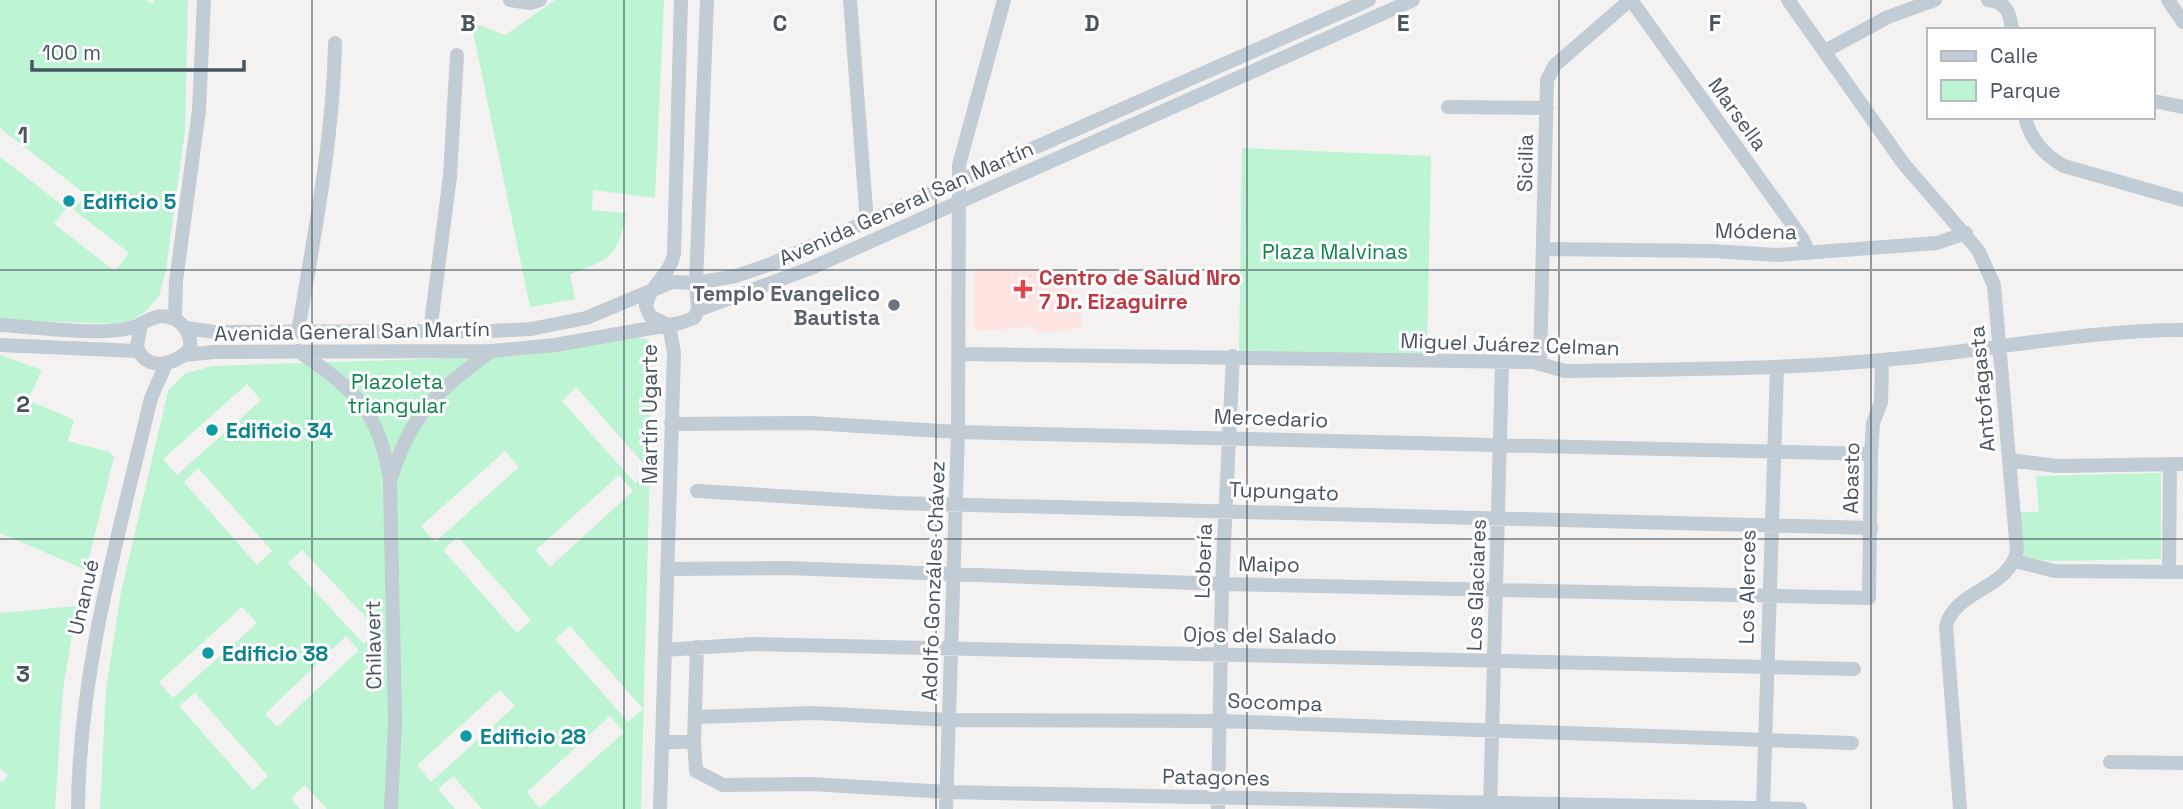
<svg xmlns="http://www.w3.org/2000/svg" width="2183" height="809" viewBox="0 0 2183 809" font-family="'Space Grotesk',sans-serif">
	<rect width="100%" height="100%" fill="#f4f2f1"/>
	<path fill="#fee5e2" d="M 975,268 L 1071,269 L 1071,310 L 1082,310 L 1081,327 L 1054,332 L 1034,332 L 1034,327 L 974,331 Z"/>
	<path fill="#bdf4d3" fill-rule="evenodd" d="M 0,0 L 146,0 L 152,4 L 155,0 L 188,0 L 185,131 L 166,270 L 159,296 L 145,312 L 125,324 L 0,320 L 0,157 L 66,208 L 54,224 L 115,271 L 129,253 L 74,210 L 85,194 L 0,128 Z
		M 555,0 L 664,0 L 655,198 L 593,190 L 592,210 L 626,213 C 618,257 611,259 570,274 L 575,299 L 530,307 L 471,22 L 505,35 Z
		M 1242,148 L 1431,156 L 1427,355 L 1239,352 Z
		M 638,337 L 648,340 L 653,347 L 641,809 L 482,809 L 453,776 L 438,789 L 455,809 L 327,809 L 305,785 L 291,798 L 300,809 L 100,809 L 106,690 L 121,592 L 168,391 L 184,374 L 212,366 L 517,356 ZM 247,384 L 261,400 L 177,475 L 163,459 ZM 576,387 L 649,470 L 635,483 L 562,401 ZM 505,451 L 519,467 L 435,542 L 421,526 ZM 198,468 L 272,551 L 257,565 L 184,482 ZM 619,475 L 633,491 L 550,567 L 536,550 ZM 458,537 L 531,620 L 517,633 L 443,550 ZM 302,550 L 378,630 L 364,644 L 288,563 ZM 242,607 L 257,623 L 173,698 L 159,682 ZM 570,626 L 643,709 L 628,722 L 555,639 ZM 346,636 L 359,650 L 277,727 L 265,714 ZM 500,690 L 515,706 L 431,782 L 417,765 ZM 195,693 L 268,776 L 253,790 L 179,706 ZM 610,716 L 624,732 L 540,808 L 527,792 Z
		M 0,355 L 42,370 L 28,400 L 74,420 L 68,441 L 109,452 L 114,457 L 86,570 L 0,533 Z
		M 2161,473 L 2161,559 L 2050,561 L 2024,557 L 2020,512 L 2039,512 L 2036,476 Z
		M 77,606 L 63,689 L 55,809 L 0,809 L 0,781 L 3,782 L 8,774 L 0,769 L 0,613 Z"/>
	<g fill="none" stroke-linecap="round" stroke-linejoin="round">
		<path stroke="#c1ccd4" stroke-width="14" d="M 510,0 L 530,3 L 540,0
			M 850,0 L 867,223
			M 1631,0 L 1802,238 L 1809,253
			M 1788,0 L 1903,163 L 1978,250 L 1994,285 L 2017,551 C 2009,589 1955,590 1946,626 L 1960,809
			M 1988,0 C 2007,2 2010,13 2012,30
			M 2168,0 L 2183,22
			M 1825,51 L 1888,17 L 1935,0
			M 2153,101 L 2183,107
			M 1448,107 L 1547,108
			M 2025,117 C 2030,139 2044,155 2064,166 L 2183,200
			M 1544,249 L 1713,251 L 1777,255 L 1937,243 L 1966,233
			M 698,310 L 696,283 L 707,0
			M 175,319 L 176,281 L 199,110 L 204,0
			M 0,325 C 34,327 95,335 126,329 C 141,327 152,313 168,317 C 183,320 192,334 190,349 C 175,366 144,372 137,346 L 141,324
			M 668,325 L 650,316 L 646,306 C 649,285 670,276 674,254 L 681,0
			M 186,328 L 215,332 L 491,331 L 531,329 L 586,318 L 672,282 L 696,283 L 736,276 L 771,264 L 1369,0
			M 430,331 L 450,176 L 457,55
			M 298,332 C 314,236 333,141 335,43
			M 0,345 L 138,351
			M 298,351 C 354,389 380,411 390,480 L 395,721 L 391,809
			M 959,354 L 1533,362 L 1565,371 C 1671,369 1777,370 1883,360 C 1982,352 2083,330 2183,330
			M 184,355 L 214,352 L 491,351 L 555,345 L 680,323 L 694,318 L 698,310 L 811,268 L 1413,0
			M 1540,363 L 1547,80 L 1555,65 L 1630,0
			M 671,424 L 810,423 L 958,432 L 1871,454
			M 2009,460 L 2057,466 L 2183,464
			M 392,475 C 413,410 438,391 491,351
			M 697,491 L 895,503 L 1871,528
			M 2015,561 L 2054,571 L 2183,572
			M 668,569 L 786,568 L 1222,584 L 1869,598 L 1871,454 L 1873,423 L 1881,402 L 1882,360
			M 2169,572 L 2170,464
			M 665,650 L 752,644 L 1854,669
			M 696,717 L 813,713 L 950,720 L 1219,721 L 1852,743
			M 662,742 L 694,742 L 696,771 L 723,785 L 811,784 L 947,792 L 1800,809
			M 694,742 L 697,647
			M 2110,762 L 2183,763
			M 78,809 C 79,669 119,534 151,398 L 166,364
			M 660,809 L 674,353 L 669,325
			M 946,809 L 958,432 L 959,165 L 1004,0
			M 1218,809 L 1222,584 L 1233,356
			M 1490,809 L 1502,363
			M 1763,809 L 1777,367"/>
	</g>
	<path fill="none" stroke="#475561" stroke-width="2" stroke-opacity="0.55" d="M 312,0 L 312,809M 624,0 L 624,809M 936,0 L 936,809M 1247,0 L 1247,809M 1559,0 L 1559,809M 1871,0 L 1871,809M 0,270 L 2183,270M 0,539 L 2183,539"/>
	<g fill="#0f9aa8" stroke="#fff" stroke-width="2.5">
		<circle cx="69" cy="201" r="7"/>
		<circle cx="212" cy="430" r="7"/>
		<circle cx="208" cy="653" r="7"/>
		<circle cx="466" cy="736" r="7"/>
	</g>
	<path fill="#e0444e" stroke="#fff" stroke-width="2.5" d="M1019.5 278.5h7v7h7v7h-7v7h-7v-7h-7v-7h7z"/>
	<circle fill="#6b7280" stroke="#fff" stroke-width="2.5" cx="894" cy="305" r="7"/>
	<g text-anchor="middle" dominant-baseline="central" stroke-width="6" stroke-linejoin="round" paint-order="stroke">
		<g font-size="21" fill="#475561" stroke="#fff">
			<text transform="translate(1738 114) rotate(54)">Marsella</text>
			<text transform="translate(1525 163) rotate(-89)">Sicilia</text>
			<text transform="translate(906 203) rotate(-24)">Avenida General San Martín</text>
			<text transform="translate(1756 231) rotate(1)">Módena</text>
			<text transform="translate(352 331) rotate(-1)">Avenida General San Martín</text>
			<text transform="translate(1510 344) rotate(2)">Miguel Juárez Celman</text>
			<text transform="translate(1982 389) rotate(-95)">Antofagasta</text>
			<text transform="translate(649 414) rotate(-90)">Martín Ugarte</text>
			<text transform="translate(1271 418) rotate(2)">Mercedario</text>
			<text transform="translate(1851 478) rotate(-89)">Abasto</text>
			<text transform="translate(1284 491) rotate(2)">Tupungato</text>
			<text transform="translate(1203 561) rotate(-88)">Lobería</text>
			<text transform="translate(1269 564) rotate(1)">Maipo</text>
			<text transform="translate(933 581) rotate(-88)">Adolfo Gonzáles Chávez</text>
			<text transform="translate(1476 585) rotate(-88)">Los Glaciares</text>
			<text transform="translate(1747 587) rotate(-89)">Los Alerces</text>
			<text transform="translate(83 597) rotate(-77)">Unanué</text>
			<text transform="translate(1260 635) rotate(1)">Ojos del Salado</text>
			<text transform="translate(373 645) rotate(-91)">Chilavert</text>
			<text transform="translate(1275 702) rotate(2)">Socompa</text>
			<text transform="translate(1216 777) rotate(1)">Patagones</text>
		</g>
		<g font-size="21" font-weight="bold" fill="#0d838f" stroke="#fff" text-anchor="start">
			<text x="83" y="201">Edificio 5</text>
			<text x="226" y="430">Edificio 34</text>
			<text x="222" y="653">Edificio 38</text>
			<text x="480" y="736">Edificio 28</text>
		</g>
		<g font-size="21" fill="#0e864b" stroke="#fff">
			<text x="1335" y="251">Plaza Malvinas</text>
			<text x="397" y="381">Plazoleta<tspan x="397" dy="24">triangular</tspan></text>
		</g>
		<g font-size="21" font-weight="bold" fill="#be3a42" stroke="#fff" text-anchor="start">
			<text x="1039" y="277">Centro de Salud Nro<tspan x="1039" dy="24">7 Dr. Eizaguirre</tspan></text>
		</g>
		<g font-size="21" font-weight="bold" fill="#5b616d" stroke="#fff" text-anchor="end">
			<text x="880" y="293">Templo Evangelico<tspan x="880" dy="24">Bautista</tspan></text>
		</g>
	</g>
	<g font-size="23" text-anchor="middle" font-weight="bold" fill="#475561" stroke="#fff" stroke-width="6" stroke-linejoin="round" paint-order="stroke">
		<text x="468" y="31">B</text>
		<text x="780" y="31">C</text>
		<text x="1092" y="31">D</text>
		<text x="1403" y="31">E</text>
		<text x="1715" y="31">F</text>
		<text x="23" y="143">1</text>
		<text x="23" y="412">2</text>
		<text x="23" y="682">3</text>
	</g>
	<rect x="1927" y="28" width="228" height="91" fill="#ffffff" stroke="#b5bbc0" stroke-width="2"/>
	<rect x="1941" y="51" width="35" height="10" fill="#c1ccd4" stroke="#b5bbc0" stroke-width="2"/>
	<text x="1990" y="63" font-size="21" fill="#475561">Calle</text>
	<rect x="1941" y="80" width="35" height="21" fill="#bdf4d3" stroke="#b5bbc0" stroke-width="2"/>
	<text x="1990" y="98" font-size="21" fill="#475561">Parque</text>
	<path d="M32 60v10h212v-10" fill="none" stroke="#475561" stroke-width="3.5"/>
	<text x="42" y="60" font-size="21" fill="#475561" stroke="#ffffff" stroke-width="5" paint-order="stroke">100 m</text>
</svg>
